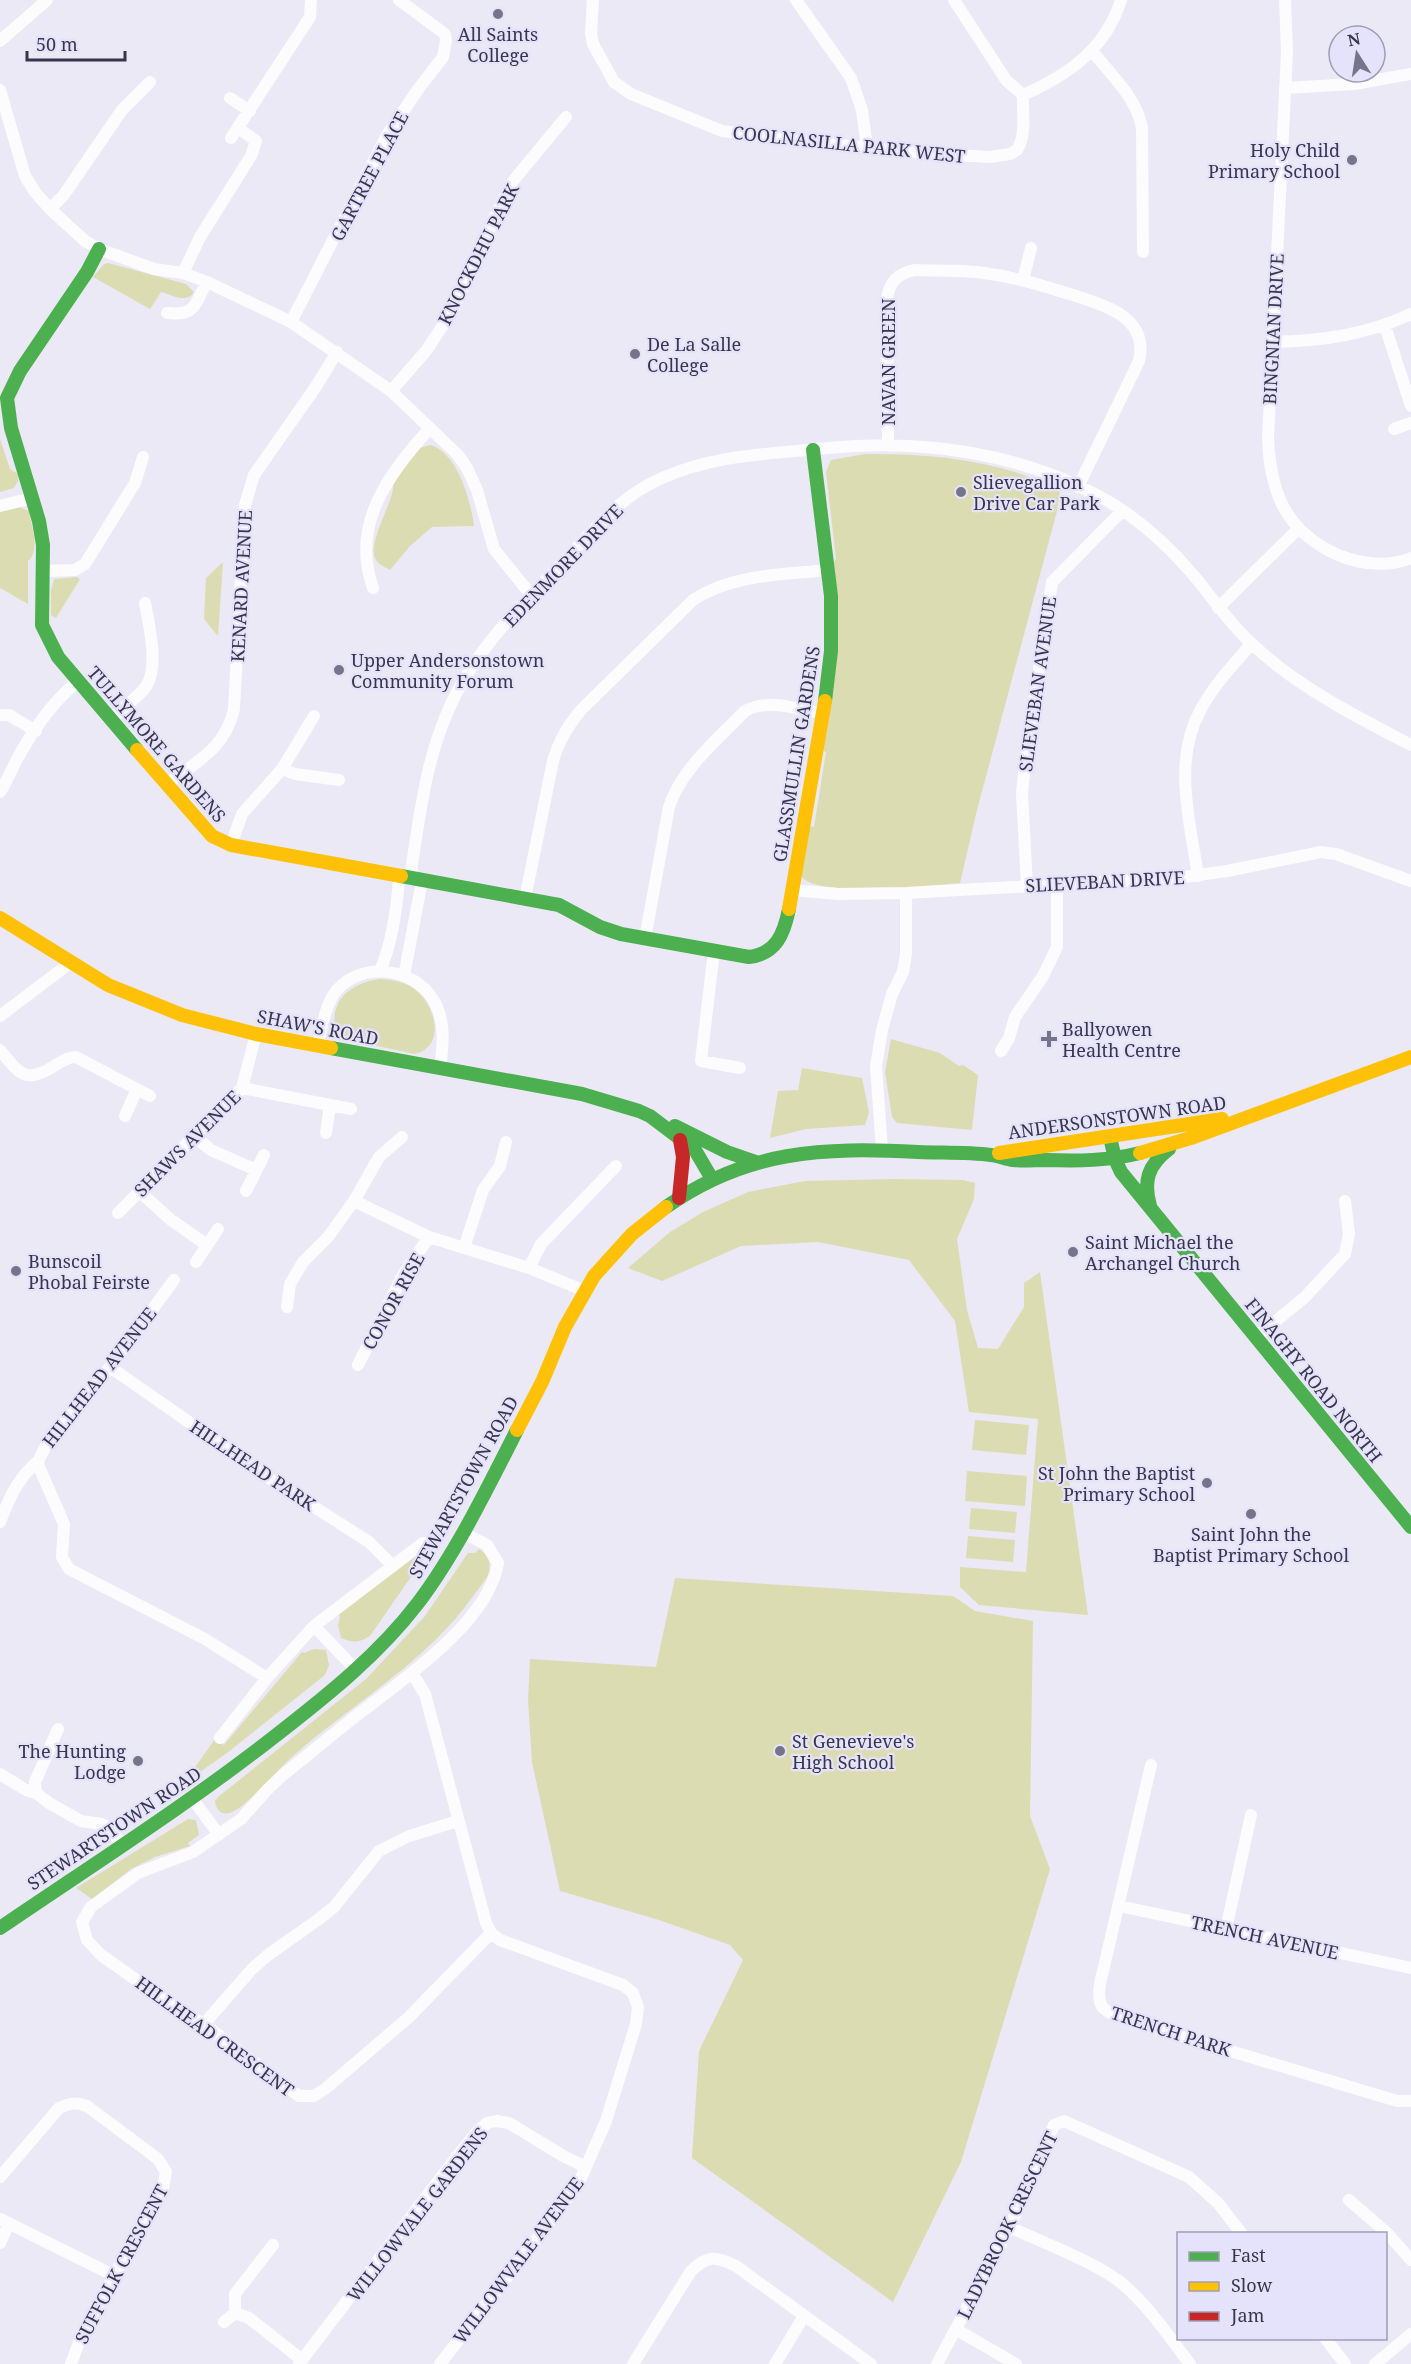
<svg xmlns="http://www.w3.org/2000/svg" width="1411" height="2364" viewBox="0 0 1411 2364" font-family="'Noto Serif',serif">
	<rect width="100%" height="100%" fill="#eae9f5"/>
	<path fill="#dcdcb2" d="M 108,263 L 186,284 L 194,292 C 187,304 172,295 161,292 L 150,309 L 93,277 L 104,264 Z
		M 0,439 L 10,469 L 18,474 L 18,481 L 14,488 L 0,492 Z
		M 431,445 C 458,454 471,501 474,526 L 432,527 L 410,546 L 390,570 C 385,567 377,564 375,558 C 367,540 397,498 393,481 L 419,448 Z
		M 865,454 C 930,453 1000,460 1060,490 L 1057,511 L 977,810 L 960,883 C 934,885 811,899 801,875 L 809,826 L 814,827 L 826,752 L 821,750 L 832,564 L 836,559 L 826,472 L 831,460 Z
		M 16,506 L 29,511 C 31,526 41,550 28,561 L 28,604 L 0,588 L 0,511 Z
		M 223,562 L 218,636 L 204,619 L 206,578 Z
		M 77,577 L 80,579 L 56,618 L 51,615 L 51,590 L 54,579 Z
		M 380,979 C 394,980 408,982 419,993 C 436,1009 445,1047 415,1054 L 344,1039 L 336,1033 C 328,1001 350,983 380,979 Z
		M 891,1039 L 940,1053 L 959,1066 L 963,1065 L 978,1075 L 972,1130 L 897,1123 L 892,1117 L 885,1072 Z
		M 802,1068 L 862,1078 L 869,1112 L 865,1125 L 806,1129 L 770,1138 L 778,1091 L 798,1090 Z
		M 893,1179 L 963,1180 L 975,1183 L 974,1199 L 957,1239 L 967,1310 L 978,1348 L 998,1349 L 1024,1307 L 1024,1283 L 1040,1272 L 1088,1615 L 979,1605 L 960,1587 L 960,1567 L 1026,1572 L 1038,1419 L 969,1412 L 955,1321 L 909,1260 L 818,1242 L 741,1246 L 662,1281 L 628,1268 L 670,1232 L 703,1212 L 748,1192 L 805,1181 Z
		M 975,1420 L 1029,1425 L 1026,1455 L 972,1450 Z
		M 967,1471 L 1027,1476 L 1025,1506 L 965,1501 Z
		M 971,1508 L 1017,1512 L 1015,1533 L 969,1529 Z
		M 440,1535 L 370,1636 C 358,1643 353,1643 341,1638 L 338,1626 L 340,1617 L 338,1614 Z
		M 968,1536 L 1015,1540 L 1013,1562 L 966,1558 Z
		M 479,1549 C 487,1554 491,1561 489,1572 C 487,1579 479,1588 474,1595 C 427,1662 353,1703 293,1756 C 277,1770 246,1808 230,1813 C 220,1815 216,1809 215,1801 L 218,1797 L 366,1679 L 425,1616 L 468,1553 L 475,1553 Z
		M 675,1578 L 953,1596 L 975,1611 L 1033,1621 L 1030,1816 L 1050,1869 L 961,2162 L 893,2302 L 692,2158 L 699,2051 L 743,1960 L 730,1945 L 659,1920 L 560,1891 L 532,1762 L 528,1700 L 530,1659 L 656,1667 Z
		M 314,1649 L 326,1650 L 329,1665 L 325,1675 L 227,1753 L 190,1779 L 188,1777 L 215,1739 L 224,1745 L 302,1652 L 304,1653 Z
		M 188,1819 L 196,1820 L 199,1835 L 188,1843 L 190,1846 L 155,1857 L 131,1869 L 92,1899 L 76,1888 Z"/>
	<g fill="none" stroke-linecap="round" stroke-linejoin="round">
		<path stroke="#fcfcfe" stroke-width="12" d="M 593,0 L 591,33 L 593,44 L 614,82 L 631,94 L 722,131 L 807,142 L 936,154 L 990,157 L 1010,154 L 1017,150 C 1027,134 1022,114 1023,95
			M 796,0 L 851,78 L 862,110 L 867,148
			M 954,0 L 1006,80 L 1023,95
			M 1285,0 L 1287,52 L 1268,438 C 1269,462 1272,484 1283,506 C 1305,549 1365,576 1411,558
			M 0,41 L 47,0
			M 1093,52 C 1111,75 1137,98 1142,128 L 1143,252
			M 1285,88 L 1354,84 L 1411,74
			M 0,90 L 25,176 L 35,192 L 50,209 L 85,241 L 99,249 L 154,269 L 183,273 L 207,282 L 291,322 L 391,391 L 458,455 L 467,468 L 477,490 L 494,549 L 531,595
			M 1023,95 C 1068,75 1106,49 1121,0
			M 230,98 L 250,111
			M 231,138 L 310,17 L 311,0
			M 50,209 L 63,196 L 122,110 L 150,82
			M 183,273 L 200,237 L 251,156 L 256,141 L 238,128
			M 1023,280 L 1031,248
			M 167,313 C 196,316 194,305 207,282
			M 291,322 L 387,135 L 419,88 L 443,57 L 446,41 L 445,34 L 399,0
			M 1385,326 L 1411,406
			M 1272,342 C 1321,341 1366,335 1411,314
			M 391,391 L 426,351 L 453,310 L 500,206 L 513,181 L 566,117
			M 1394,429 L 1411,423
			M 888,445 L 887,299 C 889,282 898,273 915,270 C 938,271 962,270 984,273 C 1015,277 1044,286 1073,295 C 1106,306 1149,317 1139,361 L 1078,487
			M 0,506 L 32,498
			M 43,571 L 75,570 L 85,564 L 135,483 L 143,457
			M 373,588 C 350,524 389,474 429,429
			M 1218,608 L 1299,528
			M 0,715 L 9,715 L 36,731
			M 111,719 C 121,709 143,694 148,683 C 158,663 149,624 145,603
			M 282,769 L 295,774 L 339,780
			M 169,783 C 198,761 226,747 234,709 L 245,505 L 254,475 L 315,388 L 337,352
			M 0,792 C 6,783 10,773 15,763 C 31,733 52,702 78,681
			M 231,845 L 242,814 L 282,769 L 314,716
			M 1198,876 C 1190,821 1172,761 1201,709 C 1214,685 1233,665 1251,644
			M 410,879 C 420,810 428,738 465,678 C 491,634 530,596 565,560 C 597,527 619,497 662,478 C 715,454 772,454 828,448 C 918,439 1016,452 1097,495 C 1135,515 1168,545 1195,577 C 1214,600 1230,624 1252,644 C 1298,687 1355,716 1411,745
			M 1027,885 L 1022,794 L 1025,763 L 1052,582 L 1122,511
			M 793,890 L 838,894 L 906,893 L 1177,878 L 1227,871 L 1321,852 L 1336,854 L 1411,881
			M 525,899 L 553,761 C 559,740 568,726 581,710 L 693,600 C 733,574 781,575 827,570
			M 645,939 L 669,807 C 682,768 717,740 745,711 C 768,698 797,709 823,714
			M 714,951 L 701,1061 L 740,1068
			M 380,971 C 392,943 397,908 399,877
			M 404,976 L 422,881
			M 0,1016 L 70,963
			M 318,1046 C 321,1030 324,1012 332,997 C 354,960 414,965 434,1001 C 446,1022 443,1046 440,1069
			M 0,1050 C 19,1073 25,1085 54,1066 C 61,1062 67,1057 76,1057 L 150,1096
			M 1001,1051 L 1009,1038 L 1015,1017 L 1043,976 L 1057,947 L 1057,884
			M 242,1088 L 351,1109
			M 125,1116 L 137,1089
			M 326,1133 L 330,1105
			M 195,1137 L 211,1150 L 256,1170
			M 882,1150 L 876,1066 L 882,1030 L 892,994 L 903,972 L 906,954 L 906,893
			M 139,1191 L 171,1220 L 207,1245
			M 246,1191 L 264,1155
			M 354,1201 L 429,1237 L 529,1268 L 585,1291
			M 118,1213 L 242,1088 L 256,1034
			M 464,1248 L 483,1190 L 500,1166 L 506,1142
			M 196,1262 L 218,1229
			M 529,1268 L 541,1244 L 616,1166
			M 174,1280 L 110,1367 L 47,1444 L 38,1461 L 39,1467 L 64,1524 L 62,1557 L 69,1569 L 205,1639 L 267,1678
			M 287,1307 L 290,1284 L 303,1262 L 328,1237 L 354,1201 L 379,1157 L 402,1137
			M 1256,1337 L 1304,1298 L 1345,1254 L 1349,1234 L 1345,1201
			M 358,1365 L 403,1275 L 429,1237
			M 110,1367 L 269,1478 L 369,1542 L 393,1566
			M 0,1522 C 9,1498 18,1478 38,1461
			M 462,1532 L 487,1545 L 498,1563 C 489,1622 401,1681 356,1716 C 332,1735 308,1755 284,1774 L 267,1790 L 241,1819 L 193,1852 L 138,1873 L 91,1907 L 82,1922 L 87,1940 L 101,1955 L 176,2008 L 204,2024 L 299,2096 L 314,2096 L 325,2089 L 408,2018 L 491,1933
			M 314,1626 L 356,1670
			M 412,1673 L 425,1694 L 486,1923 L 491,1933 L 500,1940 L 623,1985 L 633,1993 L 638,2007 L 636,2024 L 606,2121 L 578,2185 L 440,2364
			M 58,1729 L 35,1782 L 36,1793 L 49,1803 L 81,1821 L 102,1824 L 110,1829 L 123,1846
			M 220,1738 L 267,1678 L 314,1626 L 423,1543
			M 1151,1765 L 1100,1984 C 1097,2006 1101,2010 1121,2018 L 1397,2101 L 1411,2101
			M 0,1774 L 26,1790 L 36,1793
			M 192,1798 L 219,1835
			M 1119,1906 L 1411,1968
			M 1226,1929 L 1251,1815
			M 204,2024 L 252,1969 L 268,1955 L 319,1919 L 334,1907 L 379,1851 L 409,1836 L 458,1821
			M 0,2177 L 59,2108 C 70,2103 76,2102 87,2106 L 158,2159 L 166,2172 L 163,2188 L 83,2331 L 71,2364
			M 1349,2200 L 1387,2233 L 1411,2260
			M 0,2219 L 113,2275
			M 1010,2227 C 1043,2243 1099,2263 1125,2286 C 1150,2308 1170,2338 1190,2364
			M 0,2243 L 9,2223
			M 235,2313 L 235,2294 L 273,2245
			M 224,2322 L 235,2313 L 249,2318 L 302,2360
			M 957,2330 L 1016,2364
			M 1325,2338 L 1345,2364
			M 299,2364 L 458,2155 L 477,2132 L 487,2123 L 496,2121 L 509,2123 L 565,2157 L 580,2164 L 585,2170
			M 633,2364 L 691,2271 C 708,2255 716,2256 736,2266 L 871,2364
			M 775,2364 L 804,2316
			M 937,2364 L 1010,2227 L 1054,2125 L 1064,2121 L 1189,2177 L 1218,2203 L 1242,2234
			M 1375,2364 L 1411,2334"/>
		<path stroke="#4caf50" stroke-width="14" d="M 99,249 L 87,272 L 20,371 L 7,398 L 11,428 L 39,521 L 43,545 L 42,625 L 58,657 L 137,750
			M 813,450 L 831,596 L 831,651 L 825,701
			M 401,876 L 559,905 L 600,927 L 621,934 L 749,957 C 776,954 784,934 789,909
			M 331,1048 L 582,1094 L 639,1111 L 650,1116 L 695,1150 L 712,1179
			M 675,1126 L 727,1152 L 756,1162
			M 1110,1137 L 1115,1159 L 1121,1172 L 1411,1527
			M 1150,1206 C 1143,1181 1148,1165 1169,1149
			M 666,1207 C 747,1150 823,1147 918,1152 C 942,1153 967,1152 991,1155 C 999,1156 1006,1159 1013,1160 C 1024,1161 1035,1160 1045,1160 C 1078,1161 1108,1161 1140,1153
			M 0,1928 C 94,1864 190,1803 279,1733 C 329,1694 379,1654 418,1603 C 456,1553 488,1487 517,1430"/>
		<path stroke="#ffc107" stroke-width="14" d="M 137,750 L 212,836 L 231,845 L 401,876
			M 789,909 L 825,701
			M 0,918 L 108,985 L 182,1015 L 256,1034 L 331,1048
			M 999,1153 L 1222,1119
			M 1140,1153 L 1194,1137 L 1411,1057
			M 517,1430 L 542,1382 L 565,1327 L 594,1276 L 632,1234 L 666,1207"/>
		<path stroke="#c62828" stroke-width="14" d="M 679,1198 L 683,1157 L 680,1140"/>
	</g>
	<g fill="#767488" stroke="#e5e3fb" stroke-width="2">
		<circle cx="498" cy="14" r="6"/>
		<circle cx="1352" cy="160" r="6"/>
		<circle cx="635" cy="354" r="6"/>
		<circle cx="961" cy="492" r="6"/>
		<circle cx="339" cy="670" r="6"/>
		<path d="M1046 1030h6v6h6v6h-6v6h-6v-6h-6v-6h6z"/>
		<circle cx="1073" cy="1252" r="6"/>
		<circle cx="16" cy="1271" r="6"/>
		<circle cx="1207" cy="1483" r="6"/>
		<circle cx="1251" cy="1514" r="6"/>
		<circle cx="780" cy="1751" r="6"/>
		<circle cx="138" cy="1761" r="6"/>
	</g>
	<g text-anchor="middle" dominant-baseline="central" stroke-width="4.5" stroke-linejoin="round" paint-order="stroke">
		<g font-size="18" fill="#38354d" stroke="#e5e3fb" text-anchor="start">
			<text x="498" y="34" text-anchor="middle">All Saints<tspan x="498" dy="21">College</tspan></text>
			<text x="1340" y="150" text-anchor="end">Holy Child<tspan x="1340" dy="21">Primary School</tspan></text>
			<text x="647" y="344">De La Salle<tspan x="647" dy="21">College</tspan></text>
			<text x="973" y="482">Slievegallion<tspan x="973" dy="21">Drive Car Park</tspan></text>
			<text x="351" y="660">Upper Andersonstown<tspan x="351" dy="21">Community Forum</tspan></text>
			<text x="1062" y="1029">Ballyowen<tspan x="1062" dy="21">Health Centre</tspan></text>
			<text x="1085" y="1242">Saint Michael the<tspan x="1085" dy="21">Archangel Church</tspan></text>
			<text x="28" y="1261">Bunscoil<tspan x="28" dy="21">Phobal Feirste</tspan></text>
			<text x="1195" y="1473" text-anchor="end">St John the Baptist<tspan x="1195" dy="21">Primary School</tspan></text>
			<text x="1251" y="1534" text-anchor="middle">Saint John the<tspan x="1251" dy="21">Baptist Primary School</tspan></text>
			<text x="792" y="1741">St Genevieve's<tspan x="792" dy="21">High School</tspan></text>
			<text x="126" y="1751" text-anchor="end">The Hunting<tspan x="126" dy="21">Lodge</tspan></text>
		</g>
		<g font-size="18" fill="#38354d" stroke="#e5e3fb">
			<text transform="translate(849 144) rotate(6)">COOLNASILLA PARK WEST</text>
			<text transform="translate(369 176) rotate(-62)">GARTREE PLACE</text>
			<text transform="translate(478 254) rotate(-63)">KNOCKDHU PARK</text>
			<text transform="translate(1273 329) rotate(-87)">BINGNIAN DRIVE</text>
			<text transform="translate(888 362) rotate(-90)">NAVAN GREEN</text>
			<text transform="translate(563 565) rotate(-46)">EDENMORE DRIVE</text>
			<text transform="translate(241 586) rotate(-87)">KENARD AVENUE</text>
			<text transform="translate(1037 684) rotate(-82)">SLIEVEBAN AVENUE</text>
			<text transform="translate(157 744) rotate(49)">TULLYMORE GARDENS</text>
			<text transform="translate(796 754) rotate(-81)">GLASSMULLIN GARDENS</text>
			<text transform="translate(1105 881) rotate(-3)">SLIEVEBAN DRIVE</text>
			<text transform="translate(318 1027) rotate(11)">SHAW'S ROAD</text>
			<text transform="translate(1117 1117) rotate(-8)">ANDERSONSTOWN ROAD</text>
			<text transform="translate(187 1143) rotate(-45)">SHAWS AVENUE</text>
			<text transform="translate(393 1301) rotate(-61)">CONOR RISE</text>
			<text transform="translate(99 1377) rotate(-52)">HILLHEAD AVENUE</text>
			<text transform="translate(1314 1380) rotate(51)">FINAGHY ROAD NORTH</text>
			<text transform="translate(253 1465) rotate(34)">HILLHEAD PARK</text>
			<text transform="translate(463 1487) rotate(-61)">STEWARTSTOWN ROAD</text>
			<text transform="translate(114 1828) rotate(-34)">STEWARTSTOWN ROAD</text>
			<text transform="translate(1265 1937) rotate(12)">TRENCH AVENUE</text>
			<text transform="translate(1171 2031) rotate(18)">TRENCH PARK</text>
			<text transform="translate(215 2036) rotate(36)">HILLHEAD CRESCENT</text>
			<text transform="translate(417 2214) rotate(-52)">WILLOWVALE GARDENS</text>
			<text transform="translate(1007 2225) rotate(-64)">LADYBROOK CRESCENT</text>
			<text transform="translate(518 2260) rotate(-53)">WILLOWVALE AVENUE</text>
			<text transform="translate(121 2264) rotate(-62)">SUFFOLK CRESCENT</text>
		</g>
	</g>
	<rect x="1177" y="2232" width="210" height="108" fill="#e5e3fb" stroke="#a09db5" stroke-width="1.5"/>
	<rect x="1189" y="2252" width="30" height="9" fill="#4caf50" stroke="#a09db5" stroke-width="1.5"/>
	<text x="1231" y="2262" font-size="18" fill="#38354d">Fast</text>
	<rect x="1189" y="2282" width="30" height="9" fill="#ffc107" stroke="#a09db5" stroke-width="1.5"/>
	<text x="1231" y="2292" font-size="18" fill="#38354d">Slow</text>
	<rect x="1189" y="2312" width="30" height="9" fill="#c62828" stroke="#a09db5" stroke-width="1.5"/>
	<text x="1231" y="2322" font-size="18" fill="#38354d">Jam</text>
	<g transform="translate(1357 54) rotate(348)"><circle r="28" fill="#e5e3fb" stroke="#a09db5" stroke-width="1.5"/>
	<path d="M0-4.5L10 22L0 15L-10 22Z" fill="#767488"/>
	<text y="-9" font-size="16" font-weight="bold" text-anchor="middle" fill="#38354d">N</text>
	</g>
	<path d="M27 51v9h98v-9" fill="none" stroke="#38354d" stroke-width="3"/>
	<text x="36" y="51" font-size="18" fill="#38354d" stroke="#e5e3fb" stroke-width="4.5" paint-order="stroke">50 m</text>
</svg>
